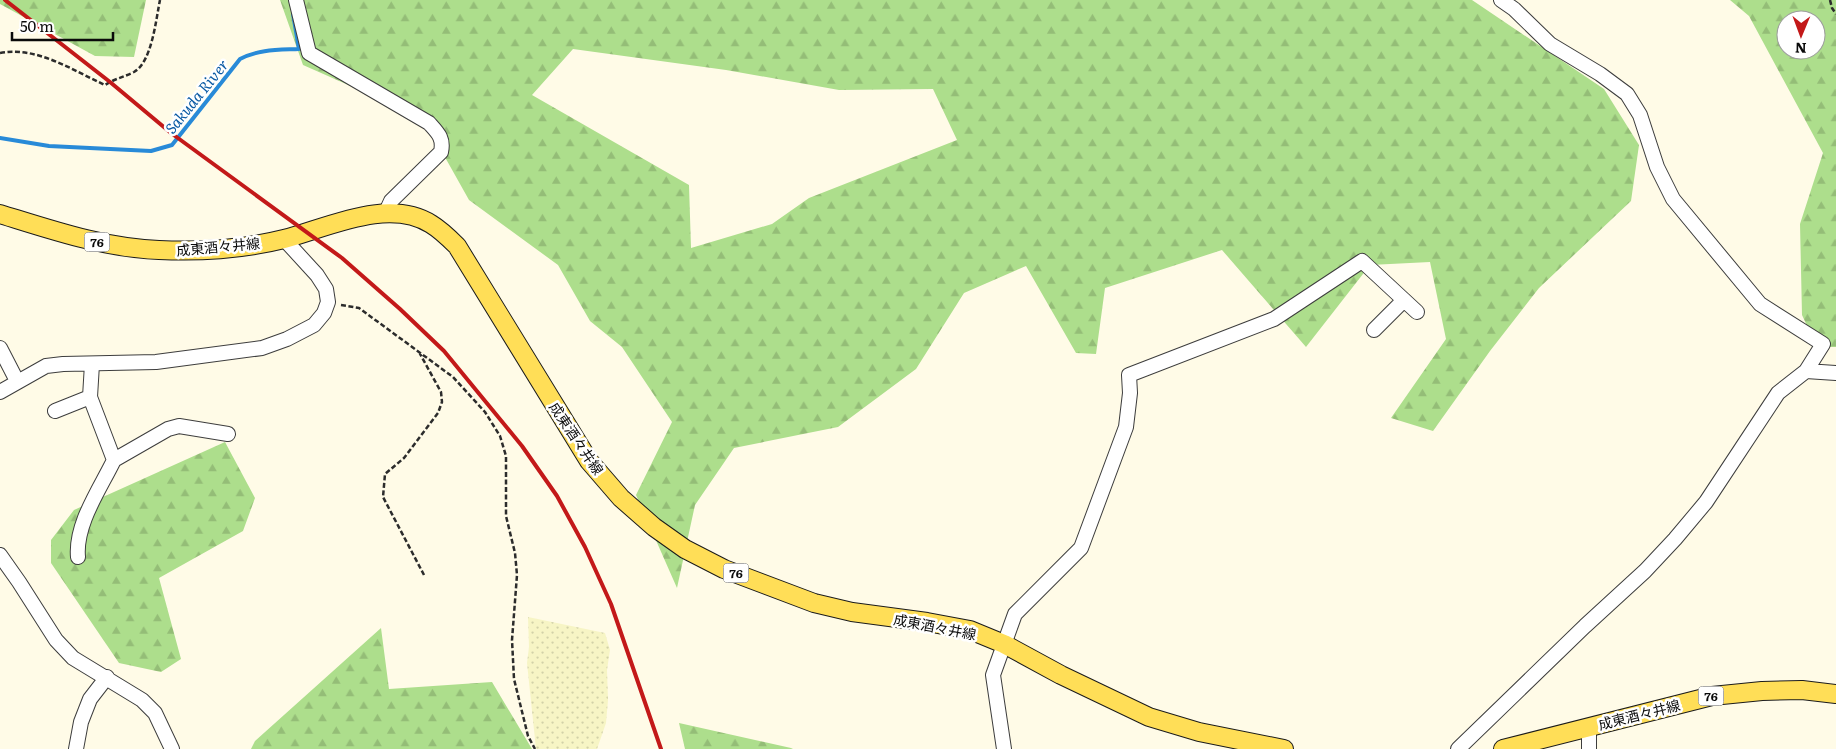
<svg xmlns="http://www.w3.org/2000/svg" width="1836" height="749" viewBox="0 0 1836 749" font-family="Literata,'Noto Sans JP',serif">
	<defs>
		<pattern id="farmland-dots" width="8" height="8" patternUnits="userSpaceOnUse" patternTransform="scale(1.25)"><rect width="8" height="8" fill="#f7f5c5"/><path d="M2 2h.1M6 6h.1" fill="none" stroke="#d2d1a8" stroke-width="1.8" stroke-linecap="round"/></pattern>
		<pattern id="forest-firs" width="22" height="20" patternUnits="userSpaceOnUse" patternTransform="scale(1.25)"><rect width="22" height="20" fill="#adde8c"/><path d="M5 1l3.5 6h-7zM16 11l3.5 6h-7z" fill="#94bd77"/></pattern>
	</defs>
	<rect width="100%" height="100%" fill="#fffbe7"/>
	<path fill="url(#farmland-dots)" d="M 528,617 L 605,633 L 610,650 L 607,670 L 608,700 L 606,723 L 597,749 L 536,749 L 527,663 L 529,647 Z"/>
	<path fill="url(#forest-firs)" fill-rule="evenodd" d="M 0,0 L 146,0 L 134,57 L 95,56 L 0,4 Z
		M 280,0 L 1472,0 L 1604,89 L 1639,145 L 1631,201 L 1539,288 L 1490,351 L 1433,431 L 1391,418 L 1446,339 L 1430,262 L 1370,265 L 1306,347 L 1222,250 L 1105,288 L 1096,354 L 1076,353 L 1026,266 L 964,293 L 916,369 L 838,427 L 734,448 L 695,505 L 677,588 L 636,495 L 672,422 L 622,347 L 590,321 L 558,265 L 469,200 L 423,118 L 303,65 ZM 573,49 L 726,70 L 839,90 L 933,89 L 957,140 L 809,198 L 772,224 L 691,248 L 689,185 L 532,95 Z
		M 1730,0 L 1836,0 L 1836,347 L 1817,347 L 1802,315 L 1800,224 L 1823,153 L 1749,16 ZM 1786,20 L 1816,20 L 1816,50 L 1786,50 Z
		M 225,442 L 255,498 L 243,531 L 159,578 L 181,659 L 161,672 L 119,663 L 51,563 L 51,540 L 74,510 Z
		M 381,628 L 389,689 L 492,682 L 532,749 L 251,749 L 255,741 Z
		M 679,723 L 791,748 L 793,749 L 685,749 Z"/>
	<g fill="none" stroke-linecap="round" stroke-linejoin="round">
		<path stroke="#288ad8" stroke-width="4" d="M 0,138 L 49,146 L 151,151 L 172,145 L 240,59 C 259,49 279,50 299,49 L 293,14"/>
		<defs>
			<path id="minor" d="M 296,0 L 309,53 L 429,123 C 438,133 444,138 441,152 L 391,201 L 385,214
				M 1374,330 L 1404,300
				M 0,348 L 17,381
				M 1806,371 L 1836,373
				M 0,392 L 46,366 L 63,364 L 156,362 L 262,348 L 287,339 L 314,325 L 324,313 L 328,302 L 326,289 L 317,275 L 284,239
				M 55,411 L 90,397
				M 114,460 L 168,429 L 179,426 L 228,434
				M 0,555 L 19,582 L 56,640 L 73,658 L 142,700 L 155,713 L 172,749
				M 78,557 C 75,524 100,489 114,460 L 90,397 L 92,364
				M 76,749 L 81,722 L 90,699 L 107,677
				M 1004,749 L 993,675 L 1015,614 L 1081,548 L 1126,427 L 1130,393 L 1129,375 L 1274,319 L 1362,261 L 1417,312
				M 1458,749 L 1585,626 L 1645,571 L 1675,539 L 1706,502 L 1778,393 L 1806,371 L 1823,344 L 1760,304 L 1673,199 L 1657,167 L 1640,115 L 1627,94 L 1600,74 L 1550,44 L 1514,9 L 1501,0
				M 1589,749 L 1589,727"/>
			<path id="major" d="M 0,214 C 52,230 104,248 159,250 C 200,252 244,249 284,239 C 327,228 388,197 431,224 C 441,230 449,238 457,246 L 589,461 L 621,498 L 654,527 L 685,549 L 724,569 L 814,603 L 852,612 L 927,622 L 970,630 L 1004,644 L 1061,675 L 1149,717 L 1199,732 L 1284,749
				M 1503,749 L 1712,696 L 1762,691 L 1802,690 L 1836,694"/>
		</defs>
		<use href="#minor" stroke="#3d3d3d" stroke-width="16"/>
		<use href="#major" stroke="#1b1b1b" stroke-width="20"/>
		<path stroke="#2c2c2c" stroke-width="2.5" stroke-dasharray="5 2.5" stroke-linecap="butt" d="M 1830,0 L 1832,8 L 1836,14
			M 0,53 C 37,46 72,70 105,85 C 114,79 124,77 134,72 C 152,62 156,19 160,0
			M 341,305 L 359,308 L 453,377 L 485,412 L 500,436 L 506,456 L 506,516 L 515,553 L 517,575 L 512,640 L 514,679 L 528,736 L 535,749
			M 419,352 L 441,392 L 442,402 L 438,413 L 404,458 L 385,474 L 383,497 L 424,575"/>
		<use href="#minor" stroke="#fff" stroke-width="14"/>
		<use href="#major" stroke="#ffde57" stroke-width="18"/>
		<path stroke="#c31919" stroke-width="4" d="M 5,0 L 110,82 L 171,133 L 342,258 L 400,309 L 444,351 L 522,446 L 557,496 L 585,547 L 611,604 L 661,749"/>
	</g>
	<g text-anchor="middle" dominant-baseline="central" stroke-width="5" stroke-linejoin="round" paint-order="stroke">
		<g fill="#fff" stroke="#545454" stroke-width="1">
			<rect x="84.5" y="232.5" width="25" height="19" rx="4"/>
			<rect x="723.5" y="563.5" width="25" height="19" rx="4"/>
			<rect x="1698.5" y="686.5" width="25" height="19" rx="4"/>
		</g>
		<g font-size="12" font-weight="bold" fill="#0a0a0a">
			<text x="97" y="242">76</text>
			<text x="736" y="573">76</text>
			<text x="1711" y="696">76</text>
		</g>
		<g font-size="14" fill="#0a0a0a" stroke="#fff">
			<text transform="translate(218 246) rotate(-5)">成東酒々井線</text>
			<text transform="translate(577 438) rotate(56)">成東酒々井線</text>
			<text transform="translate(935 626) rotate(11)">成東酒々井線</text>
			<text transform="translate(1639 714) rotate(-14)">成東酒々井線</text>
		</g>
		<g font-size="15" font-style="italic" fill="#0b5aa4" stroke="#fff">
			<text transform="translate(196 96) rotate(-51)">Sakuda River</text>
		</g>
	</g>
	<g transform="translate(1801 35) rotate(181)"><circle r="24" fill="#ffffff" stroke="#9d9d9d"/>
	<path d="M0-4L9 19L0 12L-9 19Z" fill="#c31919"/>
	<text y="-8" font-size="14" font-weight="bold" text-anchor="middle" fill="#0a0a0a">N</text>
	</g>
	<path d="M12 32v8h101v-8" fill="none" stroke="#0a0a0a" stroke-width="2.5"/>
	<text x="20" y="32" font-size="15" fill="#0a0a0a" stroke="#ffffff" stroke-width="4" paint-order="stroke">50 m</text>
</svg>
